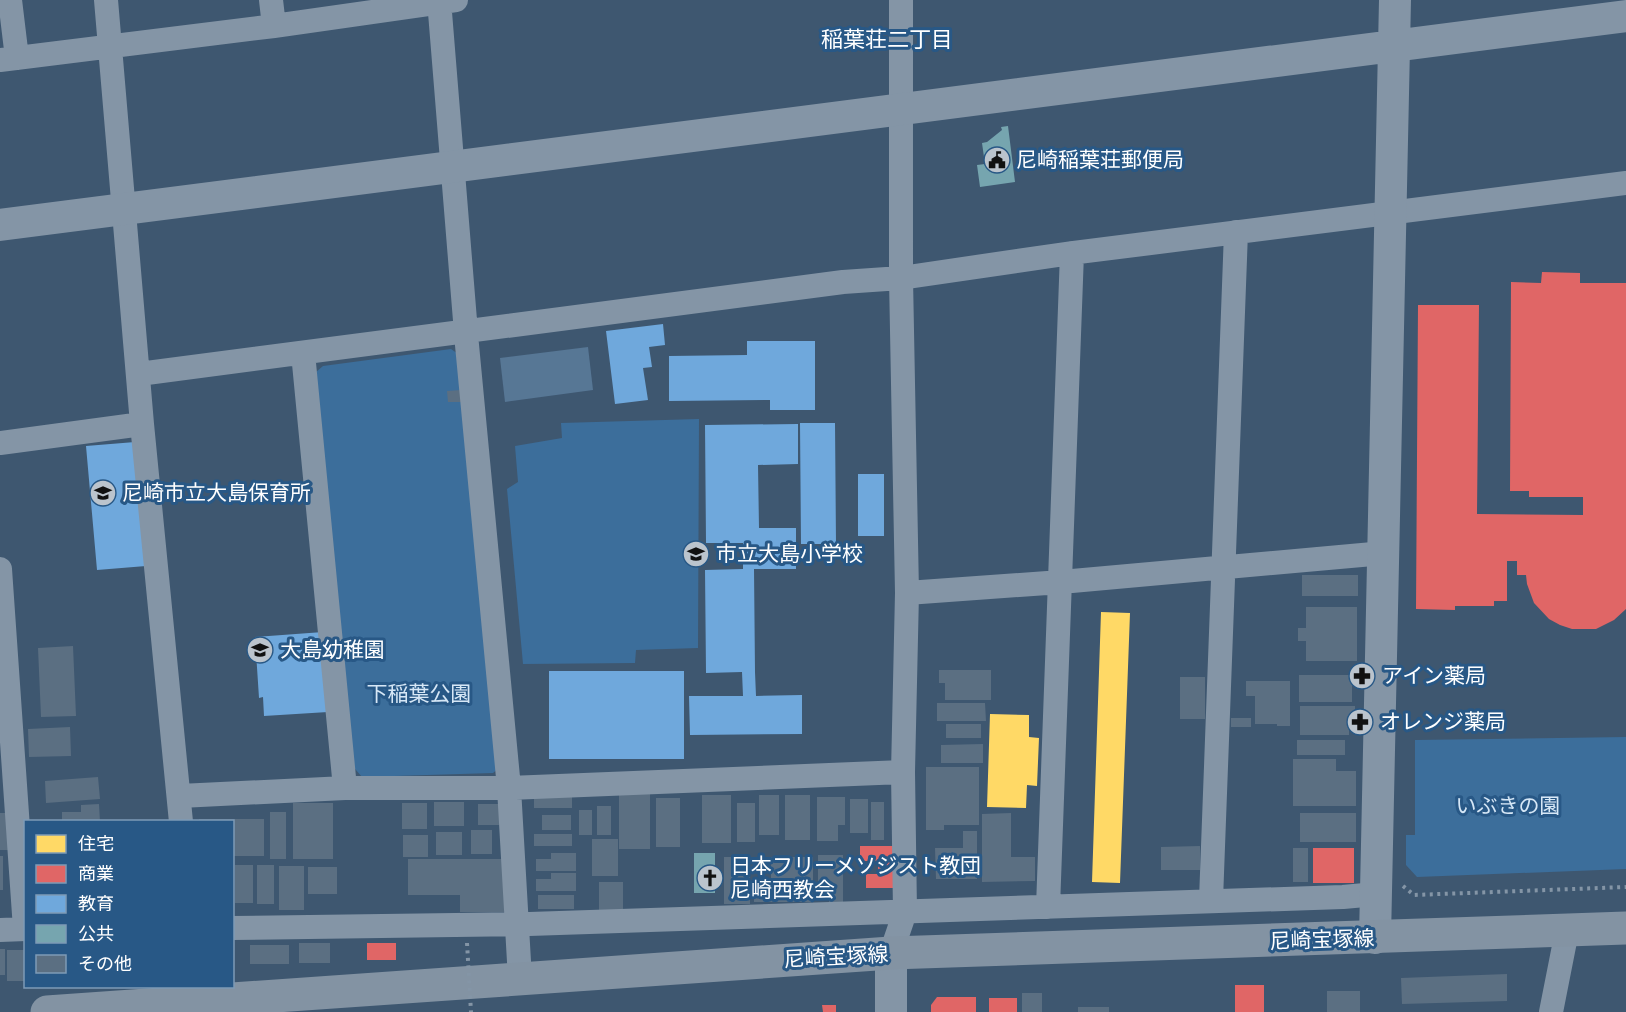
<svg xmlns="http://www.w3.org/2000/svg" width="1626" height="1012" viewBox="0 0 1626 1012" font-family="'Source Sans 3','Noto Sans JP',sans-serif">
	<rect width="100%" height="100%" fill="#3e5770"/>
	<path fill="#3c6e9b" d="M 451,349 L 461,356 L 501,766 L 493,773 L 362,777 L 350,763 L 316,372 L 323,366 Z
		M 699,419 L 698,648 L 636,650 L 635,663 L 523,664 L 507,489 L 518,482 L 515,446 L 562,438 L 561,423 Z
		M 1626,737 L 1626,869 L 1417,877 L 1406,865 L 1406,835 L 1415,835 L 1415,740 Z"/>
	<path fill="#577795" d="M 588,347 L 593,390 L 505,402 L 500,358 Z"/>
	<path fill="#ffd966" d="M 1101,612 L 1130,613 L 1120,883 L 1092,882 Z
		M 990,714 L 1029,715 L 1029,737 L 1039,738 L 1037,786 L 1027,785 L 1026,808 L 987,807 Z"/>
	<path fill="#e06666" d="M 1542,272 L 1580,273 L 1580,283 L 1626,283 L 1626,609 L 1614,620 L 1596,629 L 1572,629 L 1560,625 L 1549,619 L 1534,603 L 1527,584 L 1526,575 L 1517,575 L 1517,561 L 1507,561 L 1507,601 L 1494,601 L 1494,606 L 1455,606 L 1455,610 L 1416,609 L 1418,305 L 1479,305 L 1477,514 L 1583,515 L 1583,497 L 1529,497 L 1529,491 L 1510,491 L 1511,282 L 1541,283 Z
		M 860,846 L 894,846 L 894,888 L 866,888 L 866,874 L 878,874 L 878,861 L 860,861 Z
		M 1313,848 L 1354,848 L 1354,883 L 1313,883 Z
		M 367,943 L 396,943 L 396,960 L 367,960 Z
		M 1235,985 L 1264,985 L 1264,1012 L 1235,1012 Z
		M 937,997 L 976,997 L 976,1012 L 931,1012 L 931,1005 Z
		M 989,998 L 1017,998 L 1017,1012 L 989,1012 Z
		M 822,1005 L 836,1005 L 836,1012 L 823,1012 Z"/>
	<path fill="#6fa8dc" d="M 663,324 L 665,345 L 649,347 L 652,367 L 643,368 L 648,400 L 615,404 L 606,331 Z
		M 747,341 L 815,341 L 815,410 L 770,410 L 770,400 L 669,401 L 669,356 L 747,355 Z
		M 800,423 L 835,423 L 836,544 L 801,544 Z
		M 798,424 L 798,464 L 758,465 L 759,528 L 796,528 L 796,569 L 754,569 L 755,672 L 756,696 L 802,695 L 802,734 L 690,735 L 689,696 L 743,696 L 742,672 L 706,673 L 705,570 L 743,569 L 743,543 L 706,543 L 705,425 Z
		M 135,442 L 146,566 L 97,570 L 86,446 Z
		M 858,474 L 884,474 L 884,536 L 858,536 Z
		M 323,632 L 328,712 L 264,716 L 263,697 L 259,698 L 255,637 Z
		M 549,671 L 684,671 L 684,759 L 549,759 Z"/>
	<path fill="#76a5af" d="M 1008,126 L 1015,182 L 980,187 L 977,165 L 985,164 L 982,143 L 987,142 L 1002,130 L 1001,127 Z
		M 694,853 L 715,853 L 715,893 L 694,893 Z"/>
	<path fill="#5b6f82" d="M 461,390 L 462,402 L 448,402 L 447,391 Z
		M 1302,575 L 1358,575 L 1358,596 L 1302,596 Z
		M 1306,607 L 1357,607 L 1357,661 L 1306,661 L 1306,641 L 1298,641 L 1298,628 L 1306,628 Z
		M 73,646 L 76,716 L 41,717 L 38,648 Z
		M 939,670 L 991,670 L 991,700 L 945,700 L 945,683 L 939,683 Z
		M 1299,675 L 1352,675 L 1352,702 L 1299,702 Z
		M 1180,677 L 1205,677 L 1205,719 L 1180,719 Z
		M 1246,681 L 1290,681 L 1290,726 L 1277,726 L 1277,724 L 1255,724 L 1255,696 L 1246,696 Z
		M 937,703 L 985,703 L 986,721 L 937,721 Z
		M 1300,706 L 1355,706 L 1355,726 L 1349,726 L 1349,735 L 1300,735 Z
		M 1231,718 L 1251,718 L 1251,727 L 1231,727 Z
		M 946,724 L 981,724 L 981,738 L 946,738 Z
		M 70,727 L 71,756 L 29,757 L 28,729 Z
		M 1297,740 L 1345,740 L 1345,755 L 1297,755 Z
		M 983,744 L 983,763 L 941,763 L 941,745 Z
		M 1293,759 L 1336,759 L 1336,771 L 1356,771 L 1356,806 L 1293,806 Z
		M 926,767 L 979,767 L 979,825 L 944,825 L 944,830 L 926,830 Z
		M 98,777 L 100,799 L 46,803 L 45,781 Z
		M 619,793 L 650,793 L 650,849 L 619,849 Z
		M 534,795 L 572,795 L 572,808 L 534,808 Z
		M 702,795 L 731,795 L 731,843 L 702,843 Z
		M 759,795 L 779,795 L 779,835 L 759,835 Z
		M 785,795 L 810,795 L 810,840 L 785,840 Z
		M 817,797 L 845,797 L 845,825 L 838,825 L 838,841 L 817,841 Z
		M 656,798 L 680,798 L 680,847 L 656,847 Z
		M 850,799 L 868,799 L 868,833 L 850,833 Z
		M 434,802 L 464,802 L 464,826 L 434,826 Z
		M 871,802 L 884,802 L 884,840 L 871,840 Z
		M 293,803 L 333,803 L 333,859 L 293,859 Z
		M 402,803 L 427,803 L 427,829 L 402,829 Z
		M 737,803 L 755,803 L 755,842 L 737,842 Z
		M 99,804 L 100,822 L 62,822 L 62,812 L 81,812 L 81,805 Z
		M 478,804 L 499,804 L 499,825 L 478,825 Z
		M 597,806 L 611,806 L 611,835 L 597,835 Z
		M 579,810 L 592,810 L 592,835 L 579,835 Z
		M 270,812 L 286,812 L 286,859 L 270,859 Z
		M 0,813 L 9,813 L 9,850 L 0,850 Z
		M 1011,813 L 1011,857 L 1035,857 L 1035,881 L 982,882 L 982,814 Z
		M 1300,813 L 1356,813 L 1356,842 L 1300,842 Z
		M 542,815 L 571,815 L 571,830 L 542,830 Z
		M 199,819 L 264,819 L 264,856 L 232,856 L 232,822 L 199,822 Z
		M 471,830 L 492,830 L 492,854 L 471,854 Z
		M 963,831 L 977,831 L 977,879 L 936,879 L 935,848 L 963,848 Z
		M 436,832 L 462,832 L 462,855 L 436,855 Z
		M 534,834 L 572,834 L 572,846 L 534,846 Z
		M 403,835 L 428,835 L 428,857 L 403,857 Z
		M 592,839 L 618,839 L 618,876 L 592,876 Z
		M 1200,846 L 1200,870 L 1161,870 L 1161,847 Z
		M 1293,848 L 1308,848 L 1308,882 L 1293,882 Z
		M 551,853 L 576,853 L 576,871 L 536,871 L 536,859 L 551,859 Z
		M 818,855 L 843,855 L 843,902 L 829,902 L 829,888 L 818,888 Z
		M 0,856 L 3,856 L 3,890 L 0,890 Z
		M 724,857 L 750,857 L 750,904 L 724,904 Z
		M 771,857 L 813,857 L 813,902 L 754,902 L 754,879 L 771,879 Z
		M 408,859 L 504,859 L 504,912 L 460,912 L 460,895 L 408,895 Z
		M 235,865 L 253,865 L 253,903 L 235,903 Z
		M 257,865 L 274,865 L 274,904 L 257,904 Z
		M 279,866 L 304,866 L 304,910 L 279,910 Z
		M 308,867 L 337,867 L 337,894 L 308,894 Z
		M 551,873 L 576,873 L 576,891 L 536,891 L 536,879 L 551,879 Z
		M 599,882 L 623,882 L 623,910 L 599,910 Z
		M 538,895 L 574,895 L 574,909 L 538,909 Z
		M 299,943 L 330,943 L 330,963 L 299,963 Z
		M 250,945 L 289,945 L 289,964 L 250,964 Z
		M 0,949 L 5,949 L 5,975 L 0,975 Z
		M 7,950 L 25,950 L 25,981 L 7,981 Z
		M 1507,974 L 1507,1001 L 1402,1004 L 1401,978 Z
		M 1327,991 L 1360,991 L 1360,1012 L 1327,1012 Z
		M 1022,993 L 1042,993 L 1042,1012 L 1022,1012 Z
		M 1078,1007 L 1109,1007 L 1109,1012 L 1078,1012 Z"/>
	<g fill="none" stroke-linecap="round" stroke-linejoin="round">
		<path stroke="#8495a6" stroke-width="4" stroke-dasharray="3 4.5" stroke-linecap="butt" d="M 1403,886 L 1414,895 L 1626,887"/>
		<path stroke="#8495a6" stroke-width="24" d="M 10,0 L 17,58
			M 106,0 L 142,424 L 181,822
			M 271,0 L 274,26
			M 439,0 L 467,345 L 509,788 L 520,979
			M 0,60 L 274,26 L 456,0
			M 303,353 L 345,788
			M 139,374 L 843,282 L 901,278 L 1072,253 L 1626,183
			M 0,443 L 142,424
			M 0,569 L 25,929
			M 907,593 L 1061,582 L 1384,553
			M 180,796 L 345,788 L 509,788 L 903,772
			M 1211,900 L 1236,232
			M 1048,907 L 1072,253
			M 232,928 L 529,924 L 1343,897 L 1376,894
			M 0,930 L 26,929
			M 891,953 L 905,912 L 903,772 L 907,593 L 901,278 L 901,0
			M 1551,1012 L 1567,931"/>
		<path stroke="#8495a6" stroke-width="32" d="M 0,225 L 1626,16
			M 1375,938 L 1395,0
			M 891,1012 L 891,953"/>
		<path stroke="#8393a3" stroke-width="33" d="M 47,1012 L 891,953 L 1626,928"/>
		<path stroke="#8495a6" stroke-width="4" stroke-dasharray="3 4.5" stroke-linecap="butt" d="M 467,943 L 471,1012"/>
	</g>
	<defs>
		<symbol id="civic-disc" viewBox="-11 -11 22 22"><circle r="9.5" fill="#bbc4cd" stroke="#285886"/><path d="M-.6-6.5H3V-4.5H.6V-3L4-1V1h2V6H-6V1h2V-1L-.6-3ZM-1.2 2.5V6h2.4V2.5Z" fill="#111"/></symbol>
		<symbol id="school-disc" viewBox="-11 -11 22 22"><circle r="9.5" fill="#bbc4cd" stroke="#285886"/><path d="M0-5L7-2L0 1L-7-2ZM-4 1L0 2.5L4 1V4Q0 6-4 4Z" fill="#111"/></symbol>
		<symbol id="pharmacy-disc" viewBox="-11 -11 22 22"><circle r="9.5" fill="#bbc4cd" stroke="#285886"/><path d="M-2-6h4v4h4v4h-4v4h-4v-4h-4v-4h4Z" fill="#111"/></symbol>
		<symbol id="church-disc" viewBox="-11 -11 22 22"><circle r="9.5" fill="#bbc4cd" stroke="#285886"/><path d="M-1.2-6h2.4v3.5h3.3v2.4h-3.3V6h-2.4V-.1h-3.3v-2.4h3.3Z" fill="#111"/></symbol>
	</defs>
	<g fill-rule="evenodd">
		<use href="#civic-disc" x="982" y="145" width="30" height="30"/>
		<use href="#school-disc" x="88" y="478" width="30" height="30"/>
		<use href="#school-disc" x="681" y="539" width="30" height="30"/>
		<use href="#school-disc" x="245" y="635" width="30" height="30"/>
		<use href="#pharmacy-disc" x="1347" y="661" width="30" height="30"/>
		<use href="#pharmacy-disc" x="1345" y="707" width="30" height="30"/>
		<use href="#church-disc" x="695" y="863" width="30" height="30"/>
	</g>
	<g text-anchor="middle" dominant-baseline="central" stroke-width="6" stroke-linejoin="round" paint-order="stroke">
		<g font-size="21" fill="#fff" stroke="#285886" text-anchor="start">
			<text x="1016" y="160">尼崎稲葉荘郵便局</text>
			<text x="122" y="493">尼崎市立大島保育所</text>
			<text x="716" y="554">市立大島小学校</text>
			<text x="280" y="650">大島幼稚園</text>
			<text x="1382" y="676">アイン薬局</text>
			<text x="1380" y="722">オレンジ薬局</text>
			<text x="730" y="866">日本フリーメソジスト教団<tspan x="730" dy="24">尼崎西教会</tspan></text>
		</g>
		<g font-size="21" fill="#d6e7f6" stroke="#285886">
			<text x="419" y="694">下稲葉公園</text>
			<text x="1508" y="806">いぶきの園</text>
		</g>
		<g font-size="21" fill="#fff" stroke="#285886">
			<text transform="translate(1322 940) rotate(-2)">尼崎宝塚線</text>
			<text transform="translate(836 957) rotate(-3)">尼崎宝塚線</text>
		</g>
		<g font-size="22" fill="#fff" stroke="#285886">
			<text x="887" y="40">稲葉荘二丁目</text>
		</g>
	</g>
	<rect x="24" y="820" width="210" height="168" fill="#285886" stroke="#7e9bb6" stroke-width="1.5"/>
	<rect x="36" y="835" width="30" height="18" fill="#ffd966" stroke="#7e9bb6" stroke-width="1.5"/>
	<text x="78" y="850" font-size="18" fill="#ffffff">住宅</text>
	<rect x="36" y="865" width="30" height="18" fill="#e06666" stroke="#7e9bb6" stroke-width="1.5"/>
	<text x="78" y="880" font-size="18" fill="#ffffff">商業</text>
	<rect x="36" y="895" width="30" height="18" fill="#6fa8dc" stroke="#7e9bb6" stroke-width="1.5"/>
	<text x="78" y="910" font-size="18" fill="#ffffff">教育</text>
	<rect x="36" y="925" width="30" height="18" fill="#76a5af" stroke="#7e9bb6" stroke-width="1.5"/>
	<text x="78" y="940" font-size="18" fill="#ffffff">公共</text>
	<rect x="36" y="955" width="30" height="18" fill="#5b6f82" stroke="#7e9bb6" stroke-width="1.5"/>
	<text x="78" y="970" font-size="18" fill="#ffffff">その他</text>
</svg>
